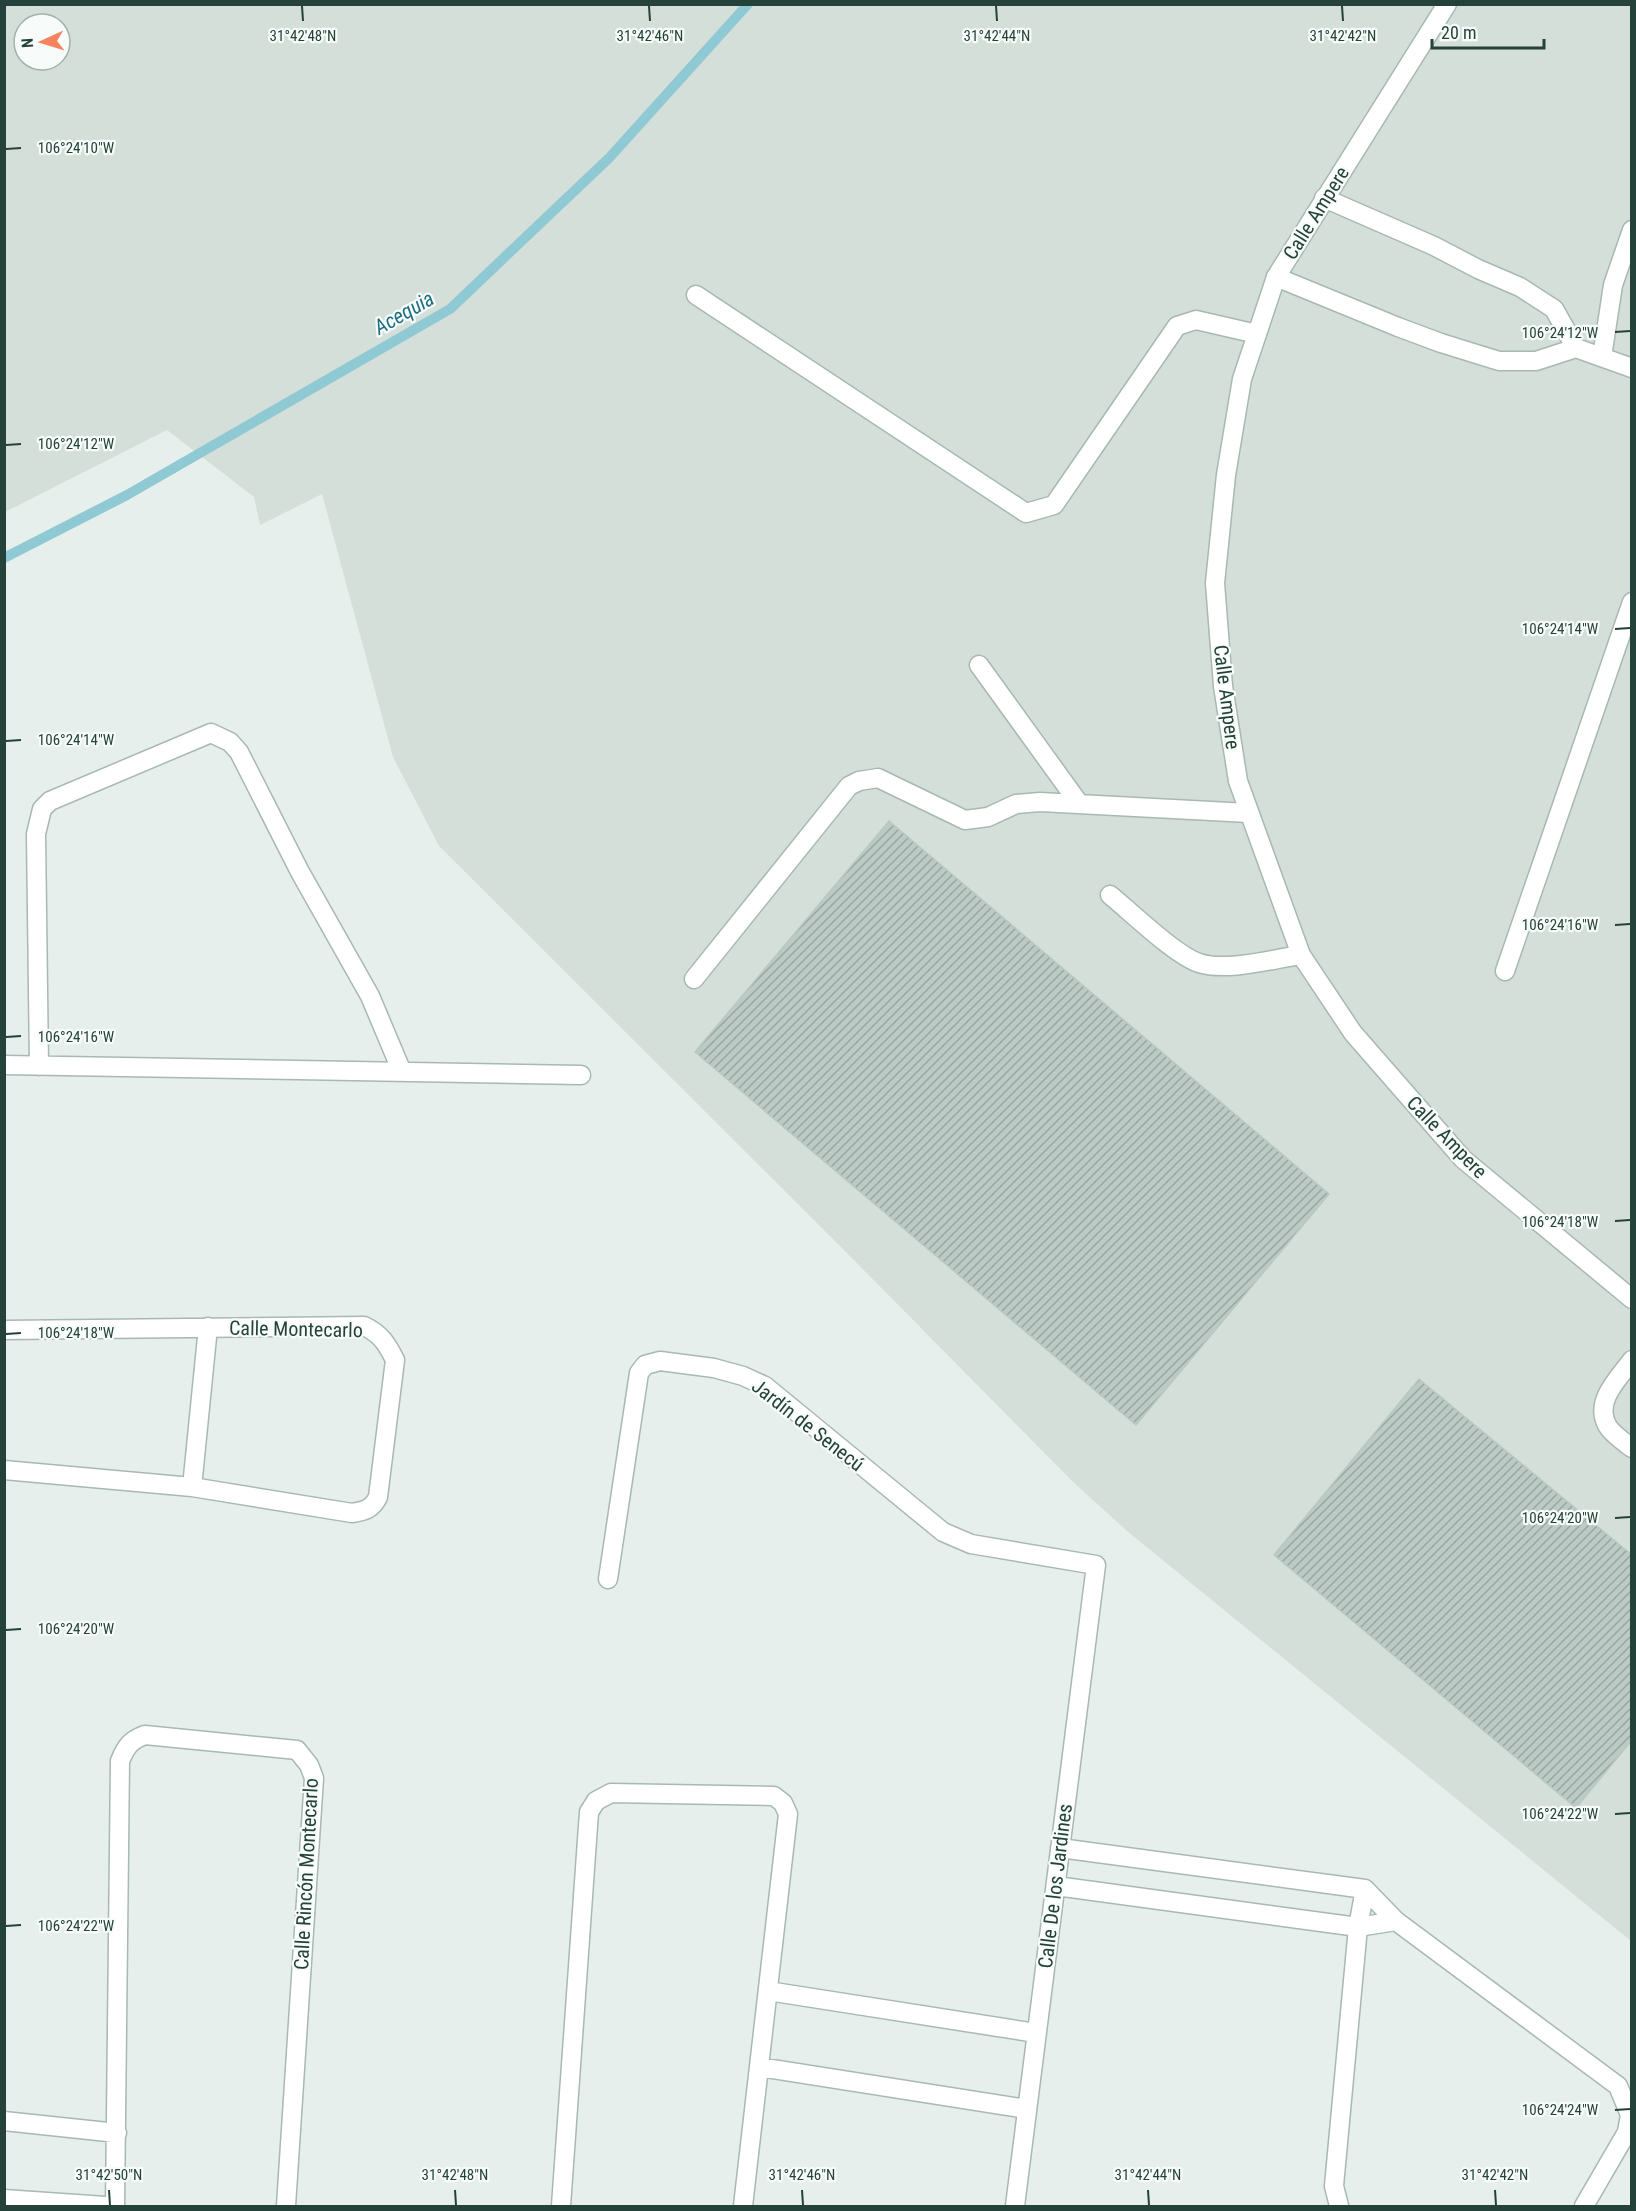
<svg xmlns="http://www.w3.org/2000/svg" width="1636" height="2211" viewBox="0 0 1636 2211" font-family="'Roboto Condensed',sans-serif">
	<defs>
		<pattern id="building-hatch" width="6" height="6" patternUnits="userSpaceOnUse" patternTransform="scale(1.5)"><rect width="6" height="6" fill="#bbcac4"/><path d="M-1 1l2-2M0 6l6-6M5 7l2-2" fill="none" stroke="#98a6a0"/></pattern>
	</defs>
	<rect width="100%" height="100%" fill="#e6efeb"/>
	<path fill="#d4dfda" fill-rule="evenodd" d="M 5,5 L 1631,5 L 1631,1941 L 1127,1531 L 1071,1480 L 842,1248 L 439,846 L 393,757 L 322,494 L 260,525 L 254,497 L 167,430 L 5,512 ZM 24,24 L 60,24 L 60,60 L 24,60 Z"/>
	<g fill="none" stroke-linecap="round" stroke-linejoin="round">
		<path stroke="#8ec9d4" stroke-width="10" d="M 4,558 L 127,495 L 450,309 L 610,157 L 748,4"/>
	</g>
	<path fill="url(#building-hatch)" stroke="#b8c9c2" stroke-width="1.5" d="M 889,821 L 1329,1194 L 1136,1425 L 695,1052 Z
		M 1419,1379 L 1632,1555 L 1632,1740 L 1576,1808 L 1274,1555 Z"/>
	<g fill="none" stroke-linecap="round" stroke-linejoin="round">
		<defs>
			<path id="service" d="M 1324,198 L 1434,246 L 1478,269 L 1520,287 L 1554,309 L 1576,348
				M 1276,277 L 1398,327 L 1441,343 L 1499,361 L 1536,361 L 1576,348 L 1632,368
				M 696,295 L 1026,513 L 1054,505 L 1177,326 L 1196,320 L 1257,334
				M 1602,357 L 1613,285 L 1632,230
				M 979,665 L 1078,802
				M 1110,895 C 1131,912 1175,955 1199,963 C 1227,972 1272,959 1301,955
				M 1505,971 L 1632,602
				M 694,979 L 849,786 L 859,781 L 878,778 L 965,820 L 988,817 L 1016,804 L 1040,802 L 1249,813
				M 1632,1360 C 1619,1378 1594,1401 1607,1425 C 1611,1433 1624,1442 1632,1448"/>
			<path id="minor" d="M 1447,4 L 1276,277 L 1242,379 L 1226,475 L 1215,583 L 1223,686 L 1238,781 L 1301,955 L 1353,1033 L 1463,1159 L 1632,1299
				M 4,1065 L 581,1075
				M 39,1066 L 36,834 L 42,809 L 50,801 L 211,733 L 230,742 L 239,752 L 300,872 L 370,996 L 402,1072
				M 4,1330 L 364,1326 C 381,1334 387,1344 395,1360 L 378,1497 C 372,1509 365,1511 352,1513 L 192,1487 L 4,1470
				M 192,1487 L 208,1327
				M 608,1579 L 639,1373 L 645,1365 L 660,1361 L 714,1368 L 743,1376 L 765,1386 L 943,1532 L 971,1544 L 1096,1565 L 1015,2206
				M 1060,1848 L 1365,1889 L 1396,1921 L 1618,2086 L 1630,2115 L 1627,2132 L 1584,2206
				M 1056,1886 L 1358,1927 L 1396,1921
				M 768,1991 L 1036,2033
				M 759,2067 L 1027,2109
				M 4,2121 L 117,2133
				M 4,2199 L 105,2206
				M 115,2206 L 120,1761 C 126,1746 131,1740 145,1735 L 297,1750 L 309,1765 L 314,1778 L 286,2206
				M 561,2206 L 589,1812 L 596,1801 L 611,1793 L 774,1796 L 783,1803 L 788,1814 L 743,2206
				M 1339,2206 L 1334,2186 L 1358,1927 L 1365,1889"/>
		</defs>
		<use href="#service" stroke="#a8b8b2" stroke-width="21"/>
		<use href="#minor" stroke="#a8b8b2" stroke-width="21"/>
		<use href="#service" stroke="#fff" stroke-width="18"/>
		<use href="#minor" stroke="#fff" stroke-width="18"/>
	</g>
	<path fill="none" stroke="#24423a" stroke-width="2" d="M 302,6 L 303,21M 649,6 L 650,21M 996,6 L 997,21M 1342,6 L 1343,21M 6,149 L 21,148M 1615,332 L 1630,331M 6,445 L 21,444M 1615,629 L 1630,628M 6,741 L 21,740M 1615,925 L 1630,924M 6,1037 L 21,1036M 1615,1221 L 1630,1220M 6,1334 L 21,1333M 1615,1518 L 1630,1517M 6,1630 L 21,1629M 1615,1814 L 1630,1813M 6,1926 L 21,1925M 1615,2110 L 1630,2109M 109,2190 L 110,2205M 455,2190 L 456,2205M 802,2190 L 803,2205M 1148,2190 L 1149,2205M 1495,2190 L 1496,2205"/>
	<g text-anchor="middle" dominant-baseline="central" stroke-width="4.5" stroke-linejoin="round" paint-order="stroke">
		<g font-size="20" fill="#24423a" stroke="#f7fbf9">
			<text transform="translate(1316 213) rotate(-58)">Calle Ampere</text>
			<text transform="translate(1227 697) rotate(83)">Calle Ampere</text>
			<text transform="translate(1447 1137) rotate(46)">Calle Ampere</text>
			<text transform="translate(296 1329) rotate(1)">Calle Montecarlo</text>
			<text transform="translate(808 1425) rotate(38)">Jardín de Senecú</text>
			<text transform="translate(306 1874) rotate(-87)">Calle Rincón Montecarlo</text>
			<text transform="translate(1055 1886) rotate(-83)">Calle De los Jardines</text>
		</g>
		<g font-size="21" font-style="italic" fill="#1c6f80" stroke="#f7fbf9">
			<text transform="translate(404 313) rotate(-30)">Acequia</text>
		</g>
	</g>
	<g font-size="15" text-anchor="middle" fill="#24423a" stroke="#f7fbf9" stroke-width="4.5" stroke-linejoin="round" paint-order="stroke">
		<text x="303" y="41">31°42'48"N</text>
		<text x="650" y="41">31°42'46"N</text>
		<text x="997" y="41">31°42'44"N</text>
		<text x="1343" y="41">31°42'42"N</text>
		<text x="76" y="153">106°24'10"W</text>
		<text x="1560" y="338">106°24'12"W</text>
		<text x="76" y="449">106°24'12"W</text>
		<text x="1560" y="634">106°24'14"W</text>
		<text x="76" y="745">106°24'14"W</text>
		<text x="1560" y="930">106°24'16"W</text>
		<text x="76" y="1042">106°24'16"W</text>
		<text x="1560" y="1227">106°24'18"W</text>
		<text x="76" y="1338">106°24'18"W</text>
		<text x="1560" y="1523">106°24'20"W</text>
		<text x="76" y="1634">106°24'20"W</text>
		<text x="1560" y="1819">106°24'22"W</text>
		<text x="76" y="1931">106°24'22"W</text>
		<text x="1560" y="2115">106°24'24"W</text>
		<text x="109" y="2180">31°42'50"N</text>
		<text x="455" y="2180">31°42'48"N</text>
		<text x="802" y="2180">31°42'46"N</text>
		<text x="1148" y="2180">31°42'44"N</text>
		<text x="1495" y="2180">31°42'42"N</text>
	</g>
	<rect width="1636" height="2211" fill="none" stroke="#24423a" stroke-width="12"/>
	<g transform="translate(42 42) rotate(266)"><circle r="28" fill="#f7fbf9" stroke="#a3b1ad" stroke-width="1.5"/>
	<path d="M0-4.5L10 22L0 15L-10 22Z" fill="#f4845f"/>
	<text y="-9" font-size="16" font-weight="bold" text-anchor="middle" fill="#24423a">N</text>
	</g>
	<path d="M1432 39v9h112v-9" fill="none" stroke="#24423a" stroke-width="3"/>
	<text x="1441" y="39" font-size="18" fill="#24423a" stroke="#f7fbf9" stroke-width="4.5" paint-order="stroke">20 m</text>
</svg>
